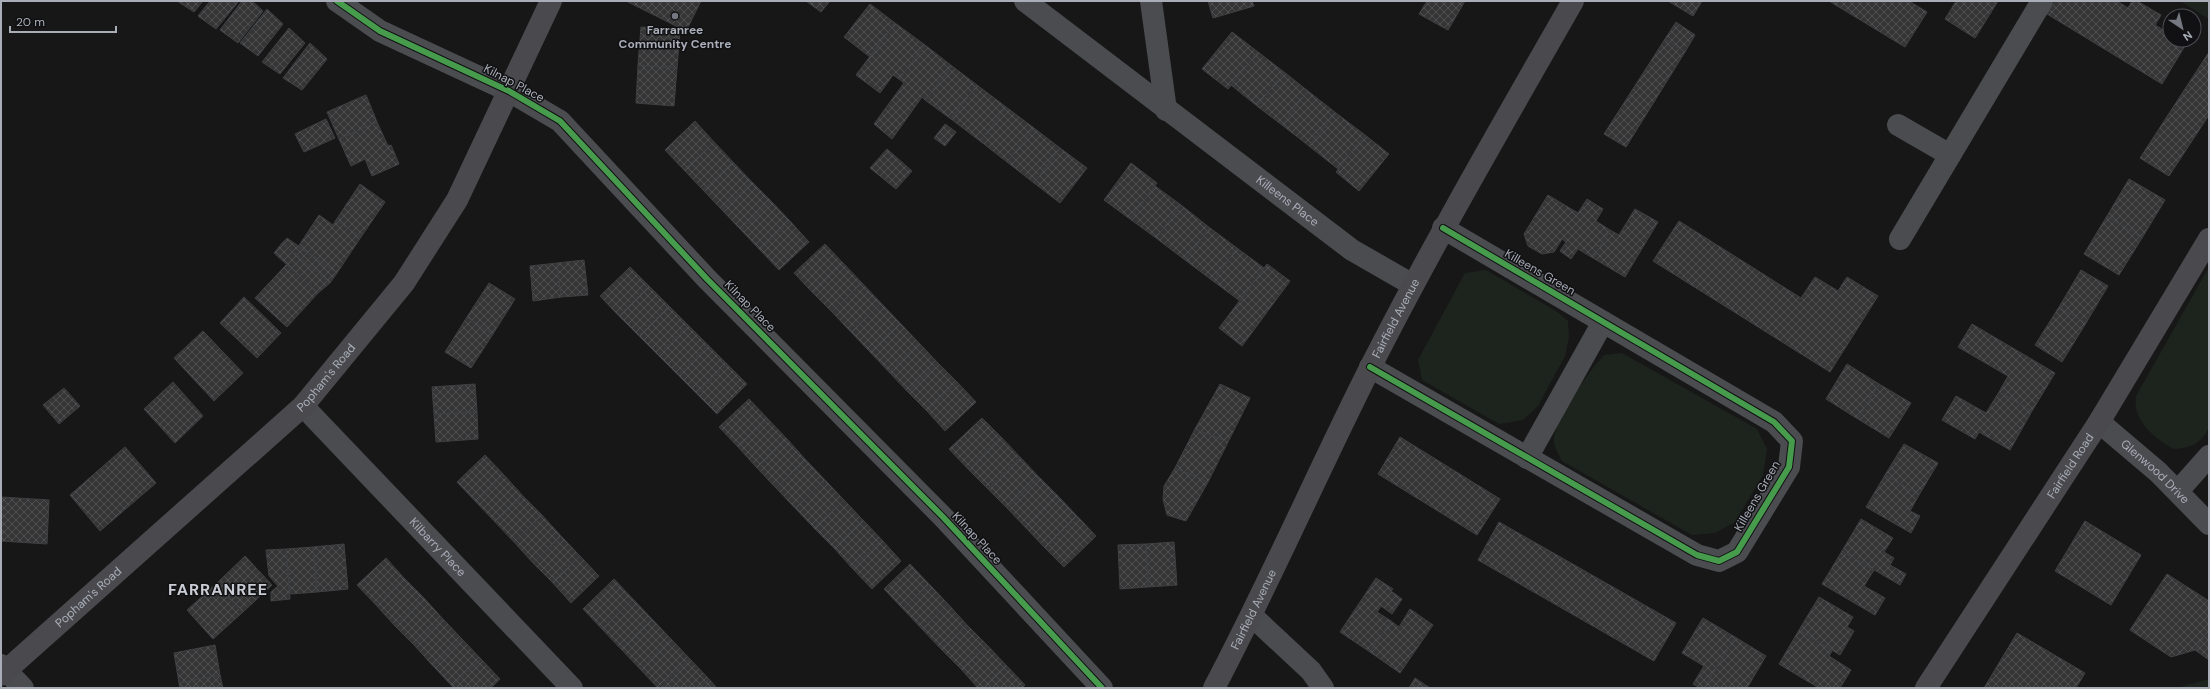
<svg xmlns="http://www.w3.org/2000/svg" width="2210" height="689" viewBox="0 0 2210 689" font-family="'DM Sans',sans-serif">
	<defs>
		<pattern id="building-cross-hatch" width="8" height="8" patternUnits="userSpaceOnUse"><rect width="8" height="8" fill="#353536"/><path d="M0 0l8 8M0 8l8-8" fill="none" stroke="#4f5051"/></pattern>
	</defs>
	<rect width="100%" height="100%" fill="#171717"/>
	<path fill="#1d241e" d="M 2180,1 L 2209,1 L 2209,19 Z
		M 2209,267 L 2209,427 C 2202,443 2191,448 2174,449 C 2154,438 2132,420 2136,396 Z
		M 1486,270 L 1556,311 L 1568,321 L 1569,337 L 1565,356 L 1538,406 L 1523,420 L 1499,424 L 1422,380 L 1418,360 L 1465,273 Z
		M 1622,353 L 1757,429 L 1767,449 L 1763,475 L 1735,522 L 1715,533 L 1692,535 L 1562,461 C 1559,455 1555,449 1554,443 C 1550,425 1591,369 1604,355 Z
		M 2209,679 L 2209,688 L 2176,688 Z"/>
	<path fill="url(#building-cross-hatch)" stroke="#3f4043" d="M 177,1 L 203,1 L 194,12 Z
		M 210,1 L 239,1 L 216,29 L 198,16 Z
		M 242,1 L 252,1 L 263,11 L 238,43 L 220,30 Z
		M 626,1 L 701,1 L 686,31 Z
		M 806,1 L 830,1 L 821,12 Z
		M 1208,1 L 1252,1 L 1254,6 L 1213,18 Z
		M 1427,1 L 1465,1 L 1448,30 L 1419,14 Z
		M 1668,1 L 1702,1 L 1693,16 Z
		M 1829,1 L 1909,1 L 1927,12 L 1905,47 Z
		M 1956,1 L 1998,1 L 1975,38 L 1945,19 Z
		M 2055,1 L 2117,1 L 2128,8 L 2132,1 L 2137,1 L 2161,15 L 2155,25 L 2170,34 L 2170,40 L 2180,40 L 2186,44 L 2162,84 L 2047,14 Z
		M 870,4 L 895,23 L 870,57 L 844,37 Z
		M 267,9 L 283,24 L 258,56 L 240,43 Z
		M 1676,22 L 1695,35 L 1685,52 L 1665,39 Z
		M 895,23 L 925,45 L 899,79 L 893,75 L 880,93 L 856,75 Z
		M 641,27 L 680,30 L 677,68 L 638,65 Z
		M 289,28 L 305,43 L 280,74 L 262,62 Z
		M 1232,32 L 1258,52 L 1228,89 L 1202,69 Z
		M 1665,39 L 1685,52 L 1626,147 L 1604,134 Z
		M 310,43 L 327,59 L 302,90 L 283,78 Z
		M 925,45 L 952,66 L 925,100 L 922,97 L 892,139 L 874,124 L 904,83 L 899,79 Z
		M 1258,52 L 1284,72 L 1257,106 L 1231,85 Z
		M 2209,52 L 2209,115 L 2169,176 L 2140,158 Z
		M 638,65 L 677,68 L 674,106 L 636,103 Z
		M 952,66 L 977,85 L 951,119 L 925,100 Z
		M 1284,72 L 1308,91 L 1282,125 L 1257,106 Z
		M 977,85 L 1006,107 L 980,141 L 951,119 Z
		M 1308,91 L 1336,113 L 1309,146 L 1282,125 Z
		M 366,95 L 377,122 L 339,139 L 327,112 Z
		M 1006,107 L 1034,128 L 1007,162 L 980,141 Z
		M 1336,113 L 1365,135 L 1338,169 L 1309,146 Z
		M 326,119 L 335,138 L 304,152 L 295,134 Z
		M 695,121 L 714,142 L 684,170 L 665,150 Z
		M 377,122 L 388,146 L 391,145 L 399,164 L 372,176 L 365,159 L 351,166 L 339,139 Z
		M 945,124 L 956,132 L 945,146 L 934,138 Z
		M 1034,128 L 1060,148 L 1034,183 L 1007,162 Z
		M 1365,135 L 1389,154 L 1359,191 L 1336,172 Z
		M 714,142 L 733,162 L 703,190 L 684,170 Z
		M 1060,148 L 1087,168 L 1060,203 L 1034,183 Z
		M 887,149 L 912,171 L 896,189 L 870,168 Z
		M 733,162 L 752,182 L 722,210 L 703,190 Z
		M 1131,163 L 1157,183 L 1130,219 L 1104,200 Z
		M 2129,179 L 2165,200 L 2142,238 L 2107,216 Z
		M 752,182 L 771,201 L 741,230 L 722,210 Z
		M 360,184 L 385,202 L 361,237 L 336,220 Z
		M 1155,186 L 1181,205 L 1156,238 L 1130,219 Z
		M 1548,195 L 1578,213 L 1587,199 L 1603,209 L 1596,221 L 1610,230 L 1593,258 L 1578,249 L 1571,259 L 1560,251 L 1566,242 L 1562,239 L 1554,252 L 1542,254 L 1528,246 L 1524,234 Z
		M 771,201 L 790,221 L 760,250 L 741,230 Z
		M 1181,205 L 1210,228 L 1185,260 L 1156,238 Z
		M 1635,209 L 1658,222 L 1625,277 L 1593,258 L 1610,230 L 1619,235 Z
		M 319,215 L 333,225 L 336,220 L 361,237 L 337,273 L 298,247 Z
		M 2107,216 L 2142,238 L 2119,275 L 2084,254 Z
		M 790,221 L 809,242 L 779,270 L 760,250 Z
		M 1679,221 L 1801,298 L 1815,277 L 1838,291 L 1847,277 L 1878,296 L 1830,372 L 1653,261 Z
		M 1210,228 L 1237,248 L 1213,281 L 1185,260 Z
		M 287,238 L 337,273 L 330,283 L 282,243 Z
		M 282,243 L 330,283 L 318,293 L 274,253 Z
		M 825,244 L 843,263 L 813,293 L 794,273 Z
		M 1237,248 L 1264,268 L 1240,301 L 1213,281 Z
		M 584,260 L 588,295 L 561,297 L 557,263 Z
		M 557,263 L 561,297 L 533,301 L 530,266 Z
		M 843,263 L 862,283 L 832,312 L 813,293 Z
		M 287,264 L 318,293 L 287,327 L 255,298 Z
		M 1267,264 L 1290,281 L 1242,346 L 1219,328 Z
		M 630,267 L 649,286 L 619,316 L 600,296 Z
		M 2081,270 L 2108,286 L 2086,323 L 2059,307 Z
		M 489,283 L 515,299 L 493,334 L 467,317 Z
		M 862,283 L 881,303 L 851,332 L 832,312 Z
		M 649,286 L 669,306 L 639,336 L 619,316 Z
		M 244,297 L 281,333 L 257,358 L 220,323 Z
		M 881,303 L 900,323 L 870,352 L 851,332 Z
		M 669,306 L 688,325 L 658,355 L 639,336 Z
		M 2059,307 L 2086,323 L 2062,362 L 2035,345 Z
		M 467,317 L 493,334 L 471,368 L 445,352 Z
		M 900,323 L 919,343 L 889,372 L 870,352 Z
		M 1972,324 L 2055,373 L 2032,411 L 1999,392 L 2008,376 L 1958,347 Z
		M 688,325 L 708,345 L 678,375 L 658,355 Z
		M 203,331 L 243,373 L 214,401 L 174,358 Z
		M 919,343 L 938,363 L 908,392 L 889,372 Z
		M 708,345 L 727,364 L 697,394 L 678,375 Z
		M 938,363 L 957,382 L 927,411 L 908,392 Z
		M 727,364 L 747,384 L 717,414 L 697,394 Z
		M 1847,364 L 1879,384 L 1858,419 L 1826,399 Z
		M 173,382 L 203,416 L 175,443 L 144,409 Z
		M 957,382 L 976,402 L 945,431 L 927,411 Z
		M 475,384 L 477,412 L 434,414 L 432,387 Z
		M 1220,384 L 1250,398 L 1228,442 L 1195,429 Z
		M 1879,384 L 1911,403 L 1889,438 L 1858,419 Z
		M 64,388 L 80,406 L 59,424 L 43,405 Z
		M 1999,392 L 2032,411 L 2010,450 L 1979,432 L 1975,439 L 1942,420 L 1956,396 L 1986,413 Z
		M 749,399 L 768,419 L 738,447 L 719,427 Z
		M 477,412 L 478,439 L 436,442 L 434,414 Z
		M 982,418 L 1001,437 L 968,469 L 949,449 Z
		M 768,419 L 787,439 L 757,468 L 738,447 Z
		M 1195,429 L 1228,442 L 1208,482 L 1175,468 Z
		M 1001,437 L 1020,457 L 988,489 L 968,469 Z
		M 1400,437 L 1500,499 L 1477,535 L 1378,474 Z
		M 787,439 L 806,460 L 776,488 L 757,468 Z
		M 1904,444 L 1938,463 L 1919,495 L 1885,475 Z
		M 125,447 L 156,483 L 100,531 L 70,495 Z
		M 485,455 L 504,475 L 476,502 L 457,482 Z
		M 1020,457 L 1039,477 L 1007,508 L 988,489 Z
		M 806,460 L 825,480 L 795,508 L 776,488 Z
		M 1175,468 L 1208,482 L 1186,521 L 1167,515 L 1163,499 L 1164,486 Z
		M 504,475 L 523,496 L 495,522 L 476,502 Z
		M 1885,475 L 1919,495 L 1910,511 L 1920,516 L 1911,533 L 1866,507 Z
		M 1039,477 L 1058,496 L 1026,528 L 1007,508 Z
		M 825,480 L 844,500 L 814,528 L 795,508 Z
		M 523,496 L 542,515 L 514,542 L 495,522 Z
		M 1058,496 L 1077,516 L 1045,548 L 1026,528 Z
		M 1,497 L 49,500 L 47,544 L 1,541 Z
		M 844,500 L 863,520 L 834,548 L 814,528 Z
		M 542,515 L 561,536 L 533,563 L 514,542 Z
		M 1077,516 L 1096,536 L 1064,567 L 1045,548 Z
		M 1861,519 L 1893,538 L 1884,552 L 1894,558 L 1890,565 L 1906,574 L 1900,585 L 1842,551 Z
		M 863,520 L 882,540 L 852,568 L 834,548 Z
		M 2085,521 L 2141,555 L 2111,605 L 2055,571 Z
		M 1499,522 L 1676,623 L 1654,661 L 1478,560 Z
		M 561,536 L 580,556 L 552,582 L 533,563 Z
		M 882,540 L 901,561 L 872,589 L 852,568 Z
		M 1174,542 L 1177,585 L 1148,587 L 1146,544 Z
		M 344,544 L 348,589 L 317,592 L 313,547 Z
		M 1146,544 L 1148,587 L 1120,589 L 1118,545 Z
		M 313,547 L 317,592 L 290,594 L 286,549 Z
		M 286,549 L 290,599 L 271,601 L 271,592 L 278,586 L 269,576 L 266,550 Z
		M 1842,551 L 1874,570 L 1864,586 L 1885,598 L 1875,615 L 1822,584 Z
		M 245,556 L 272,585 L 243,612 L 216,584 Z
		M 580,556 L 599,576 L 571,603 L 552,582 Z
		M 386,558 L 404,578 L 376,605 L 357,585 Z
		M 910,564 L 929,584 L 903,609 L 884,589 Z
		M 2167,574 L 2209,601 L 2209,629 L 2195,650 L 2171,657 L 2130,630 Z
		M 404,578 L 424,598 L 395,626 L 376,605 Z
		M 1376,578 L 1393,589 L 1391,591 L 1402,599 L 1392,614 L 1381,606 L 1377,612 L 1391,621 L 1370,652 L 1340,632 Z
		M 614,579 L 633,599 L 602,629 L 583,609 Z
		M 216,584 L 243,612 L 213,639 L 187,610 Z
		M 929,584 L 948,604 L 922,629 L 903,609 Z
		M 1819,597 L 1853,617 L 1847,627 L 1854,631 L 1840,655 L 1799,630 Z
		M 424,598 L 443,619 L 414,645 L 395,626 Z
		M 633,599 L 652,619 L 621,649 L 602,629 Z
		M 948,604 L 967,625 L 941,649 L 922,629 Z
		M 1410,609 L 1433,625 L 1400,673 L 1370,652 L 1391,621 L 1399,627 Z
		M 1703,618 L 1735,637 L 1704,688 L 1700,688 L 1693,684 L 1704,666 L 1682,653 Z
		M 443,619 L 462,639 L 433,666 L 414,645 Z
		M 652,619 L 671,639 L 640,669 L 621,649 Z
		M 967,625 L 987,645 L 961,669 L 941,649 Z
		M 2209,629 L 2209,660 L 2195,650 Z
		M 1799,630 L 1832,651 L 1829,656 L 1851,670 L 1840,688 L 1819,688 L 1779,664 Z
		M 2017,633 L 2085,673 L 2076,688 L 1984,688 Z
		M 1735,637 L 1766,656 L 1747,688 L 1704,688 Z
		M 462,639 L 481,659 L 452,686 L 433,666 Z
		M 671,639 L 690,659 L 658,688 L 640,669 Z
		M 215,645 L 220,675 L 179,683 L 174,653 Z
		M 987,645 L 1006,665 L 982,688 L 978,688 L 961,669 Z
		M 481,659 L 500,679 L 491,688 L 454,688 L 452,686 Z
		M 690,659 L 709,679 L 699,688 L 660,688 Z
		M 1006,665 L 1025,685 L 1022,688 L 982,688 Z
		M 220,675 L 223,688 L 180,688 L 179,683 Z
		M 1415,678 L 1430,688 L 1409,688 Z
		M 709,679 L 717,688 L 699,688 Z"/>
	<g fill="none" stroke-linecap="round" stroke-linejoin="round">
		<g stroke="#4b4c50" stroke-width="22">
			<path d="M 337,1 L 380,31 L 509,91 L 560,121 L 707,279 L 943,517 L 1102,688"/>
			<path id="s1" d="M 1025,1 L 1352,250 L 1413,285"/>
			<path d="M 1151,1 L 1166,110"/>
			<path d="M 1898,125 L 1950,155"/>
			<path d="M 1900,239 L 2042,1"/>
			<path d="M 1370,367 L 1697,555 L 1719,561 L 1737,552 L 1789,467 L 1792,441 L 1774,422 L 1443,228"/>
			<path id="s2" d="M 303,406 L 572,688"/>
			<path id="s3" d="M 2099,422 L 2158,472 L 2209,524"/>
			<path d="M 1527,458 L 1603,322"/>
			<path d="M 2178,491 L 2209,456"/>
			<path d="M 1252,616 L 1311,671 L 1323,688"/>
			<path d="M 1,665 L 23,688"/>
		</g>
		<g stroke="#4a4a4e" stroke-width="22">
			<path id="s4" d="M 1,675 L 303,406 L 404,283 L 457,200 L 551,1"/>
			<path id="s5" d="M 1214,688 C 1270,582 1317,473 1371,366 C 1434,242 1504,122 1573,1"/>
			<path id="s6" d="M 1926,688 L 2099,422 L 2209,239"/>
		</g>
		<defs>
			<path id="cycleway" d="M 337,1 L 380,31 L 509,91 L 560,121 L 707,279 L 943,517 L 1102,688
				M 1370,367 L 1697,555 L 1719,561 L 1737,552 L 1789,467 L 1792,441 L 1774,422 L 1443,228"/>
		</defs>
		<use href="#cycleway" stroke="#111113" stroke-width="8"/>
		<use href="#cycleway" stroke="#469c4c" stroke-width="6"/>
	</g>
	<circle fill="#757880" stroke="#111113" stroke-width="1.5" cx="675" cy="16" r="4"/>
	<g text-anchor="middle" dominant-baseline="central" stroke-width="3" stroke-linejoin="round" paint-order="stroke">
		<g font-size="12" font-weight="bold" fill="#a8adb8" stroke="#111113">
			<text x="675" y="30">Farranree<tspan x="675" dy="14">Community Centre</tspan></text>
		</g>
		<g font-size="12" fill="#a8adb8" stroke="#111113">
			<text transform="translate(514 83) rotate(28)">Kilnap Place</text>
			<text stroke="none"><textPath href="#s1" startOffset="330">Killeens Place</textPath></text>
			<text transform="translate(1540 272) rotate(30)">Killeens Green</text>
			<text transform="translate(750 306) rotate(45)">Kilnap Place</text>
			<text stroke="none"><textPath href="#s5" startOffset="412">Fairfield Avenue</textPath></text>
			<text stroke="none"><textPath href="#s4" startOffset="441">Popham's Road</textPath></text>
			<text stroke="none"><textPath href="#s6" startOffset="265">Fairfield Road</textPath></text>
			<text stroke="none"><textPath href="#s3" startOffset="75">Glenwood Drive</textPath></text>
			<text transform="translate(1757 496) rotate(-60)">Killeens Green</text>
			<text transform="translate(977 538) rotate(47)">Kilnap Place</text>
			<text stroke="none"><textPath href="#s2" startOffset="195">Kilbarry Place</textPath></text>
			<text stroke="none"><textPath href="#s4" startOffset="117">Popham's Road</textPath></text>
			<text stroke="none"><textPath href="#s5" startOffset="88">Fairfield Avenue</textPath></text>
		</g>
		<g font-size="16" font-weight="bold" letter-spacing="1" fill="#c9ccd4" stroke="#111113">
			<text x="218" y="589">FARRANREE</text>
		</g>
	</g>
	<rect width="2210" height="689" fill="none" stroke="#a8adb8" stroke-width="4"/>
	<g transform="translate(2182 28) rotate(145)"><circle r="19" fill="#111113" stroke="#4d4f55"/>
	<path d="M0-3L7 15L0 10L-7 15Z" fill="#757880"/>
	<text y="-6" font-size="11" font-weight="bold" text-anchor="middle" fill="#a8adb8">N</text>
	</g>
	<path d="M10 26v6h106v-6" fill="none" stroke="#a8adb8" stroke-width="2"/>
	<text x="16" y="26" font-size="12" fill="#a8adb8" stroke="#111113" stroke-width="3" paint-order="stroke">20 m</text>
</svg>
